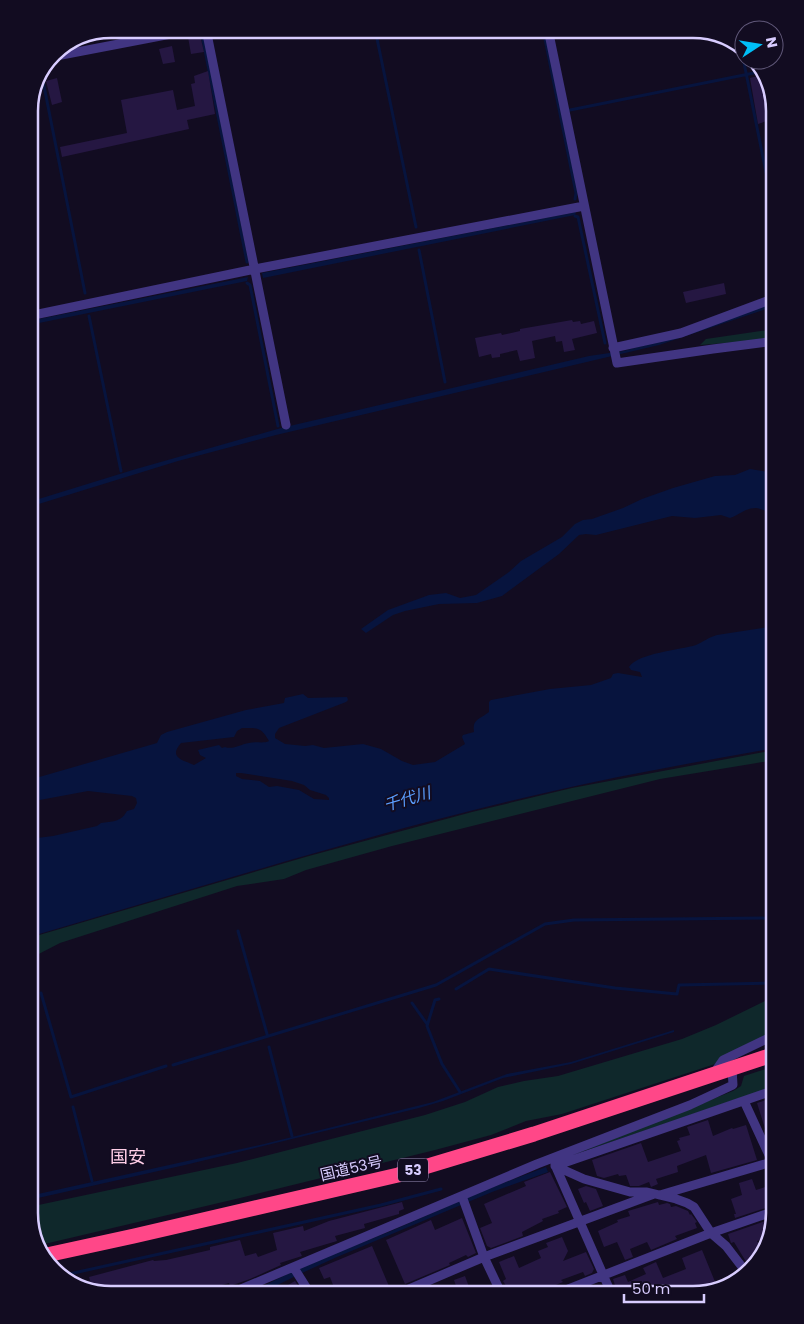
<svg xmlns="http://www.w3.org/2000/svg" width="804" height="1324" viewBox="0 0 804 1324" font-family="Poppins,'Noto Sans JP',sans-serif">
	<rect width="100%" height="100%" fill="#120c21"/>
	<path fill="#0f282b" d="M 775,329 L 775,339 L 700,345 L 706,339 Z
		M 775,750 L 775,760 L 660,779 L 392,846 L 306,870 L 284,879 L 237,886 L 60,943 L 29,959 L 29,938 L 309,856 L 472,812 L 572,788 Z
		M 775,996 L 775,1032 L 721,1057 L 715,1064 L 562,1114 L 526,1121 L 491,1135 L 435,1150 L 240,1198 L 36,1246 L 29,1207 L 237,1163 L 425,1115 L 465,1102 L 498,1087 L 524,1081 L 558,1076 L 682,1039 L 716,1025 Z
		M 775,1066 L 775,1086 L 561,1159 L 733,1091 L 741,1086 L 744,1076 Z"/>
	<path fill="#07143e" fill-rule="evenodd" d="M 576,212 L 575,215 L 263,278 L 262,273 Z
		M 248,277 L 247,281 L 29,325 L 29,321 Z
		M 775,301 L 775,305 L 769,308 L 659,345 L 276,435 L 178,461 L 29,507 L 29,502 L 136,469 L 281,428 L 589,356 L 623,351 L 679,336 Z
		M 750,469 L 775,473 L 775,512 C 767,513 763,509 756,508 C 745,508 739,515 730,518 L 721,515 L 695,518 L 672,516 L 596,535 L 586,534 L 579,535 L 559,554 L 502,596 L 477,603 L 439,604 L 405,611 L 393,615 L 366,633 L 361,629 L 388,610 L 429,595 L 446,593 L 460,598 L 476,595 L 509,572 L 521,561 L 562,537 L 575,524 L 583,520 L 592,519 L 623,508 L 642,499 L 673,488 L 715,476 L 735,475 Z
		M 775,626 L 775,748 C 696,762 617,776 540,794 C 367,834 199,888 29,937 L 29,839 L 53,836 L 97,826 L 101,823 C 112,821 120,823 127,811 L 134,809 L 137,803 L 136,798 L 132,796 L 88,791 L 29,802 L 29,780 L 157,743 L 161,735 L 167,732 L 246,710 L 284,703 L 285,698 L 303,694 L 308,698 L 347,697 L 348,700 L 346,702 L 279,728 L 275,734 L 275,738 L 285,744 L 305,746 L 313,745 L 324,748 L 363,744 L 381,749 L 402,761 L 413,765 L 435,762 L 465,744 L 462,737 L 463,735 L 474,732 C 472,719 479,720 489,712 L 489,702 L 491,700 L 550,689 L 591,685 L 611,678 L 613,674 L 618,673 L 642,677 L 640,672 L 631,670 L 629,667 C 638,653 680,650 696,645 C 703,642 709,637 717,635 ZM 242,728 C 258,728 261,727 269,741 C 263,744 256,741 249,743 C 241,744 233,750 225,747 L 222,748 L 219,745 L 198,750 L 200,755 L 206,758 L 194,765 C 183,760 168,758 181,743 L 234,737 L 237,731 ZM 236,773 L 241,773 L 292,781 L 304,785 L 310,790 L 326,795 L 329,798 L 329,800 L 314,799 L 299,790 L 277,786 L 269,787 L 260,781 L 242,779 L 236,776 Z
		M 674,1030 L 674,1032 L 571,1064 L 503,1078 L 443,1101 L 419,1108 L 185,1165 L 29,1200 L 29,1196 L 264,1144 L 433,1102 L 507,1074 L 571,1062 Z
		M 546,1167 L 548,1172 L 492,1192 L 337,1257 L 302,1273 L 257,1295 L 245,1295 L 306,1265 L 391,1231 L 485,1190 Z"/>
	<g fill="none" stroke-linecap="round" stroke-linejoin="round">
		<path stroke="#07143e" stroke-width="3" d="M 375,29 L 416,227
			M 543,29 L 576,193 L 575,199
			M 202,35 L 247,262
			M 740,43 L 775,217
			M 42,76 L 85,293
			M 570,110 L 764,71
			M 575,216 L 578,217 L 605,343
			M 419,250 L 445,382
			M 247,283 L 250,285 L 278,426
			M 89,316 L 121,471
			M 238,931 L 267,1034
			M 456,989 L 489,969 L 615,988 L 677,994 L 679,985 L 775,983
			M 41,993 L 71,1097 L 166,1066
			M 439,999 L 435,1000 L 427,1026 L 442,1064 L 460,1092
			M 412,1003 L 427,1024
			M 269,1047 L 292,1136
			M 173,1065 L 436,985 L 545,924 L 574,920 L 775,918
			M 73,1107 L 92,1181
			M 60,1276 L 381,1205 L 441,1189"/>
	</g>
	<path fill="#251742" d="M 200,35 L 204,52 L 191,54 L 188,37 Z
		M 172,46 L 175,62 L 163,64 L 159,49 Z
		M 208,71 L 215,114 L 187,120 L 189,129 L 62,157 L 60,147 L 127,133 L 121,100 L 173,90 L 177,110 L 195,106 L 191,84 L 195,83 L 194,76 Z
		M 766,74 L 775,110 L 775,118 L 758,124 L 750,78 Z
		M 57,78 L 62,102 L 52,105 L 46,81 Z
		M 724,283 L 726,294 L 686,303 L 683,292 Z
		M 572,320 L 573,322 L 580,321 L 581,324 L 594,321 L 597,333 L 572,339 L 575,350 L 564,352 L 562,341 L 556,342 L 555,336 L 532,341 L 535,358 L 520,361 L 517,350 L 500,354 L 500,357 L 492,358 L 491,354 L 479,357 L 475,338 L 501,333 L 502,335 L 520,331 L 520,329 Z
		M 775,1097 L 775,1135 L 768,1138 L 757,1103 Z
		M 708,1120 L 713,1136 L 732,1128 L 733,1129 L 746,1125 L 757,1160 L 711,1173 L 706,1155 L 677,1166 L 678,1172 L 656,1179 L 658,1184 L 651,1187 L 649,1182 L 639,1186 L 630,1186 L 626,1175 L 619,1176 L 618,1174 L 604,1178 L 597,1176 L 592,1160 L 641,1143 L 648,1162 L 681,1151 L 677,1141 L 680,1140 L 679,1138 L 690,1135 L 687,1127 Z
		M 550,1172 L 567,1207 L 558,1211 L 559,1213 L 542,1219 L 543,1221 L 522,1232 L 523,1236 L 491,1248 L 487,1246 L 480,1228 L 492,1223 L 484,1204 L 526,1186 L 524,1182 Z
		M 752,1179 L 756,1190 L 775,1184 L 775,1194 L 772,1195 L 775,1205 L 735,1218 L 734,1214 L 736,1214 L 731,1199 L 742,1195 L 739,1183 Z
		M 586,1186 L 596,1189 L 603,1206 L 590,1211 L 586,1202 L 584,1203 L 578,1189 Z
		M 402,1202 L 404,1209 L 399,1211 L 399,1214 L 364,1224 L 365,1228 L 335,1236 L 337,1241 L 300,1252 L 302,1256 L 280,1263 L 281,1265 L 250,1279 L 230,1286 L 229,1283 L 208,1289 L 209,1295 L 105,1295 L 93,1291 L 89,1277 L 153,1260 L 154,1261 L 166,1260 L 210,1250 L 210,1247 L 240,1240 L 245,1256 L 256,1253 L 258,1257 L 277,1250 L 273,1233 L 303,1226 L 304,1231 L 329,1221 Z
		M 658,1202 L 659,1205 L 667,1203 L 670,1204 L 671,1207 L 676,1206 L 688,1211 L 690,1215 L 691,1214 L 697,1222 L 695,1223 L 697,1228 L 675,1236 L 677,1239 L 651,1250 L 647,1242 L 630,1249 L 633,1257 L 625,1260 L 617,1242 L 604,1247 L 598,1231 L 618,1222 L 617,1220 L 630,1216 L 628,1211 Z
		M 462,1218 L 476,1253 L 468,1257 L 466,1255 L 449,1263 L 450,1265 L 405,1284 L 386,1240 L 431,1220 L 435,1230 Z
		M 774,1218 L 768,1237 L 757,1241 L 763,1252 L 759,1254 L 762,1258 L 751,1268 L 747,1261 L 745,1260 L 734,1242 L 731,1243 L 728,1234 Z
		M 562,1237 L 568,1251 L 563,1261 L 586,1252 L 594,1269 L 592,1273 L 585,1276 L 583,1272 L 561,1280 L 563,1282 L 539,1292 L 538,1290 L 524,1295 L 508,1295 L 506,1290 L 508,1289 L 503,1281 L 506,1279 L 499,1262 L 514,1256 L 519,1268 L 541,1258 L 538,1251 L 548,1247 L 546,1243 Z
		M 372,1246 L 391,1291 L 389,1295 L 369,1295 L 367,1291 L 354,1295 L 336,1293 L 330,1277 L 324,1279 L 319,1268 Z
		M 702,1250 L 718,1289 L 694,1295 L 618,1295 L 613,1279 L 625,1275 L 628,1282 L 646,1274 L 643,1268 L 656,1262 L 663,1278 L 686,1269 L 682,1258 Z
		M 465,1276 L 472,1295 L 459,1295 L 454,1280 Z
		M 295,1281 L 304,1295 L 267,1295 L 288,1285 Z
		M 601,1285 L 605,1295 L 577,1295 L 576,1294 Z"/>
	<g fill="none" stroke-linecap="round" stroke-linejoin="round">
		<path stroke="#413582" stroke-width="9" d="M 206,29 L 286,425
			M 548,29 L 617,363 L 713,349 L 775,341
			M 51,57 L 197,29
			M 29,316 L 255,269 L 584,206
			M 613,348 L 681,333 L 775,298
			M 714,1073 L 723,1060 L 775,1035
			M 744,1101 L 775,1168
			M 555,1165 L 612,1295
			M 555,1166 L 584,1179 L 630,1192 L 647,1192 L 676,1199 L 687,1203 L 694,1207 L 711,1233 L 775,1211
			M 555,1166 L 775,1090
			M 660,1195 L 775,1161
			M 462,1196 L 484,1257 L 502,1295
			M 294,1268 L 311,1295
			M 227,1295 L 537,1164 L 690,1105 L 733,1085 L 732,1069
			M 312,1295 L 329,1295
			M 395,1295 L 484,1257 L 654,1194
			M 553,1295 L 711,1233 L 726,1246 L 746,1272"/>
		<path stroke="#ff4788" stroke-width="15" d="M 42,1256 L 134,1236 L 398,1175 L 534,1134 L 775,1054"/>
	</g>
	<g text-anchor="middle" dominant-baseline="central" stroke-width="4" stroke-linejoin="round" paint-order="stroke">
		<rect fill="#120c21" stroke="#9d92bc" stroke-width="1" x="398" y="1158.5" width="30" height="23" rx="4"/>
		<g font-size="14" font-weight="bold" fill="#d8ccff">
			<text x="413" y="1170">53</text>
		</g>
		<g font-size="15" fill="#d8ccff" stroke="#120c21">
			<text transform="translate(351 1168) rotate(-13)">国道53号</text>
		</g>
		<g font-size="16" font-style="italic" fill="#5a9eff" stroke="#120c21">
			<text transform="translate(407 799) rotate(-16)">千代川</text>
		</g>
		<g font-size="18" fill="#ffcee7" stroke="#120c21">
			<text x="128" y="1156">国安</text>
		</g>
	</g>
	<path d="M0 0H804V1324H0ZM111 38H693A73 73 0 0 1 766 111V1213A73 73 0 0 1 693 1286H111A73 73 0 0 1 38 1213V111A73 73 0 0 1 111 38Z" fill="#120c21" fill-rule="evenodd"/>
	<path fill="none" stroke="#d8ccff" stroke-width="2.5" d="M111 38H693A73 73 0 0 1 766 111V1213A73 73 0 0 1 693 1286H111A73 73 0 0 1 38 1213V111A73 73 0 0 1 111 38Z"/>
	<g transform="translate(759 45) rotate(78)"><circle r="24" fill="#120c21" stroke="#61597a"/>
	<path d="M0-4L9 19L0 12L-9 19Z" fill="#00bff7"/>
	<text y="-8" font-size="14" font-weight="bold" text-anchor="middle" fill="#d8ccff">N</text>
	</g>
	<path d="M624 1294v8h80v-8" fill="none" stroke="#d8ccff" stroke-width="2.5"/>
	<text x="632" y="1294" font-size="15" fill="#d8ccff" stroke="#120c21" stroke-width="4" paint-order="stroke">50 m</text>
</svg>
